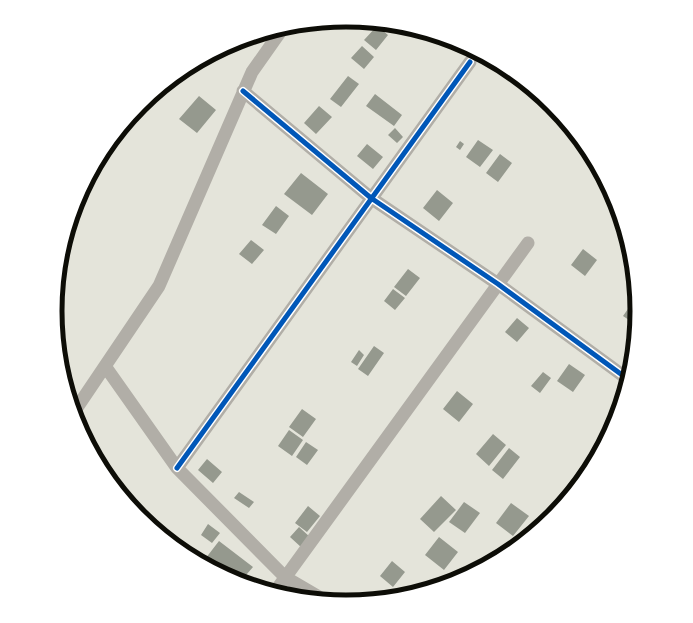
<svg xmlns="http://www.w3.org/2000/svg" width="693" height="623" viewBox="0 0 693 623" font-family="Overpass,sans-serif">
	<rect width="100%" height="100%" fill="#e4e4da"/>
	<path fill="#95998e" d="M 377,26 L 388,35 L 376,50 L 364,40 Z
		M 362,46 L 374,57 L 364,69 L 351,58 Z
		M 348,76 L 359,84 L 341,107 L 330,99 Z
		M 375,94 L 402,115 L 394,126 L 366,106 Z
		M 199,96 L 216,110 L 197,133 L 179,119 Z
		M 319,106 L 332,117 L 316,134 L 304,123 Z
		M 395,128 L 403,137 L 397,143 L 388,135 Z
		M 478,140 L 493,150 L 480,167 L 466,157 Z
		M 460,141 L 464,144 L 460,150 L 456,147 Z
		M 367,144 L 383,157 L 373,169 L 357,156 Z
		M 500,154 L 512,163 L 498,182 L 486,173 Z
		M 301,173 L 328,194 L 312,215 L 284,194 Z
		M 437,190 L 453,203 L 439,221 L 423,208 Z
		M 276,206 L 289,216 L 276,234 L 262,225 Z
		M 251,240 L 264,250 L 252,264 L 239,254 Z
		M 583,249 L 597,260 L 585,276 L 571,265 Z
		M 408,269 L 420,278 L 406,296 L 394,287 Z
		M 393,289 L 405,298 L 395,310 L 384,301 Z
		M 635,299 L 637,301 L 638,308 L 629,320 L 623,316 Z
		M 517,318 L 529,328 L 517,342 L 505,332 Z
		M 633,342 L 635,344 L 633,362 L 624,356 Z
		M 374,346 L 384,353 L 368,376 L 358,369 Z
		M 359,350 L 364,355 L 357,366 L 351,362 Z
		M 569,364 L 585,375 L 573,392 L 557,381 Z
		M 543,372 L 551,378 L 540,393 L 531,386 Z
		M 457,391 L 473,404 L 459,422 L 443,409 Z
		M 302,409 L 316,419 L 303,437 L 289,427 Z
		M 289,430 L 303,440 L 292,456 L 278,446 Z
		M 493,434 L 506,445 L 489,466 L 476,454 Z
		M 306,442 L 318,450 L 307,465 L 296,457 Z
		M 509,448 L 520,457 L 503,479 L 492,470 Z
		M 207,459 L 222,472 L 213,483 L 198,470 Z
		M 239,492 L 254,502 L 249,508 L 234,498 Z
		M 441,496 L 456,510 L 434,532 L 420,519 Z
		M 464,502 L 480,513 L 465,533 L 449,522 Z
		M 511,503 L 529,516 L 513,536 L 496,523 Z
		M 308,506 L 320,516 L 307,532 L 295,523 Z
		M 208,524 L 220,533 L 212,543 L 201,535 Z
		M 299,527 L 311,538 L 302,548 L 290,537 Z
		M 439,537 L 458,552 L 444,570 L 425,555 Z
		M 219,541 L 253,567 L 240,582 L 235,581 L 202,563 Z
		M 392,561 L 405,572 L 393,587 L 380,576 Z"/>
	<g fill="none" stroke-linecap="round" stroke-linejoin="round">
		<path stroke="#b1aea7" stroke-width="13" d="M 243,91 L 371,198 L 498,284 L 629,380
			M 105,366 L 177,468 L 285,577 L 326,601
			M 74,412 L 159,286 L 252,72 L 283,28
			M 177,468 L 470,62
			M 547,523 L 598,455
			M 274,593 L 528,243"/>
		<defs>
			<path id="cycleway" d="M 243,91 L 371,198 L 498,284 L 629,380
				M 177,468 L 470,62"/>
		</defs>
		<use href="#cycleway" stroke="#fff" stroke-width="8"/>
		<use href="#cycleway" stroke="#0057b8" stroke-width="5"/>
	</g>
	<path d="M0 0H693V623H0ZM62 311a284 284 0 1 1 568 0a284 284 0 1 1-568 0Z" fill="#fff" fill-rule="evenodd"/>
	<path fill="none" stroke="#0d0d07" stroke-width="5" d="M62 311a284 284 0 1 1 568 0a284 284 0 1 1-568 0Z"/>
</svg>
